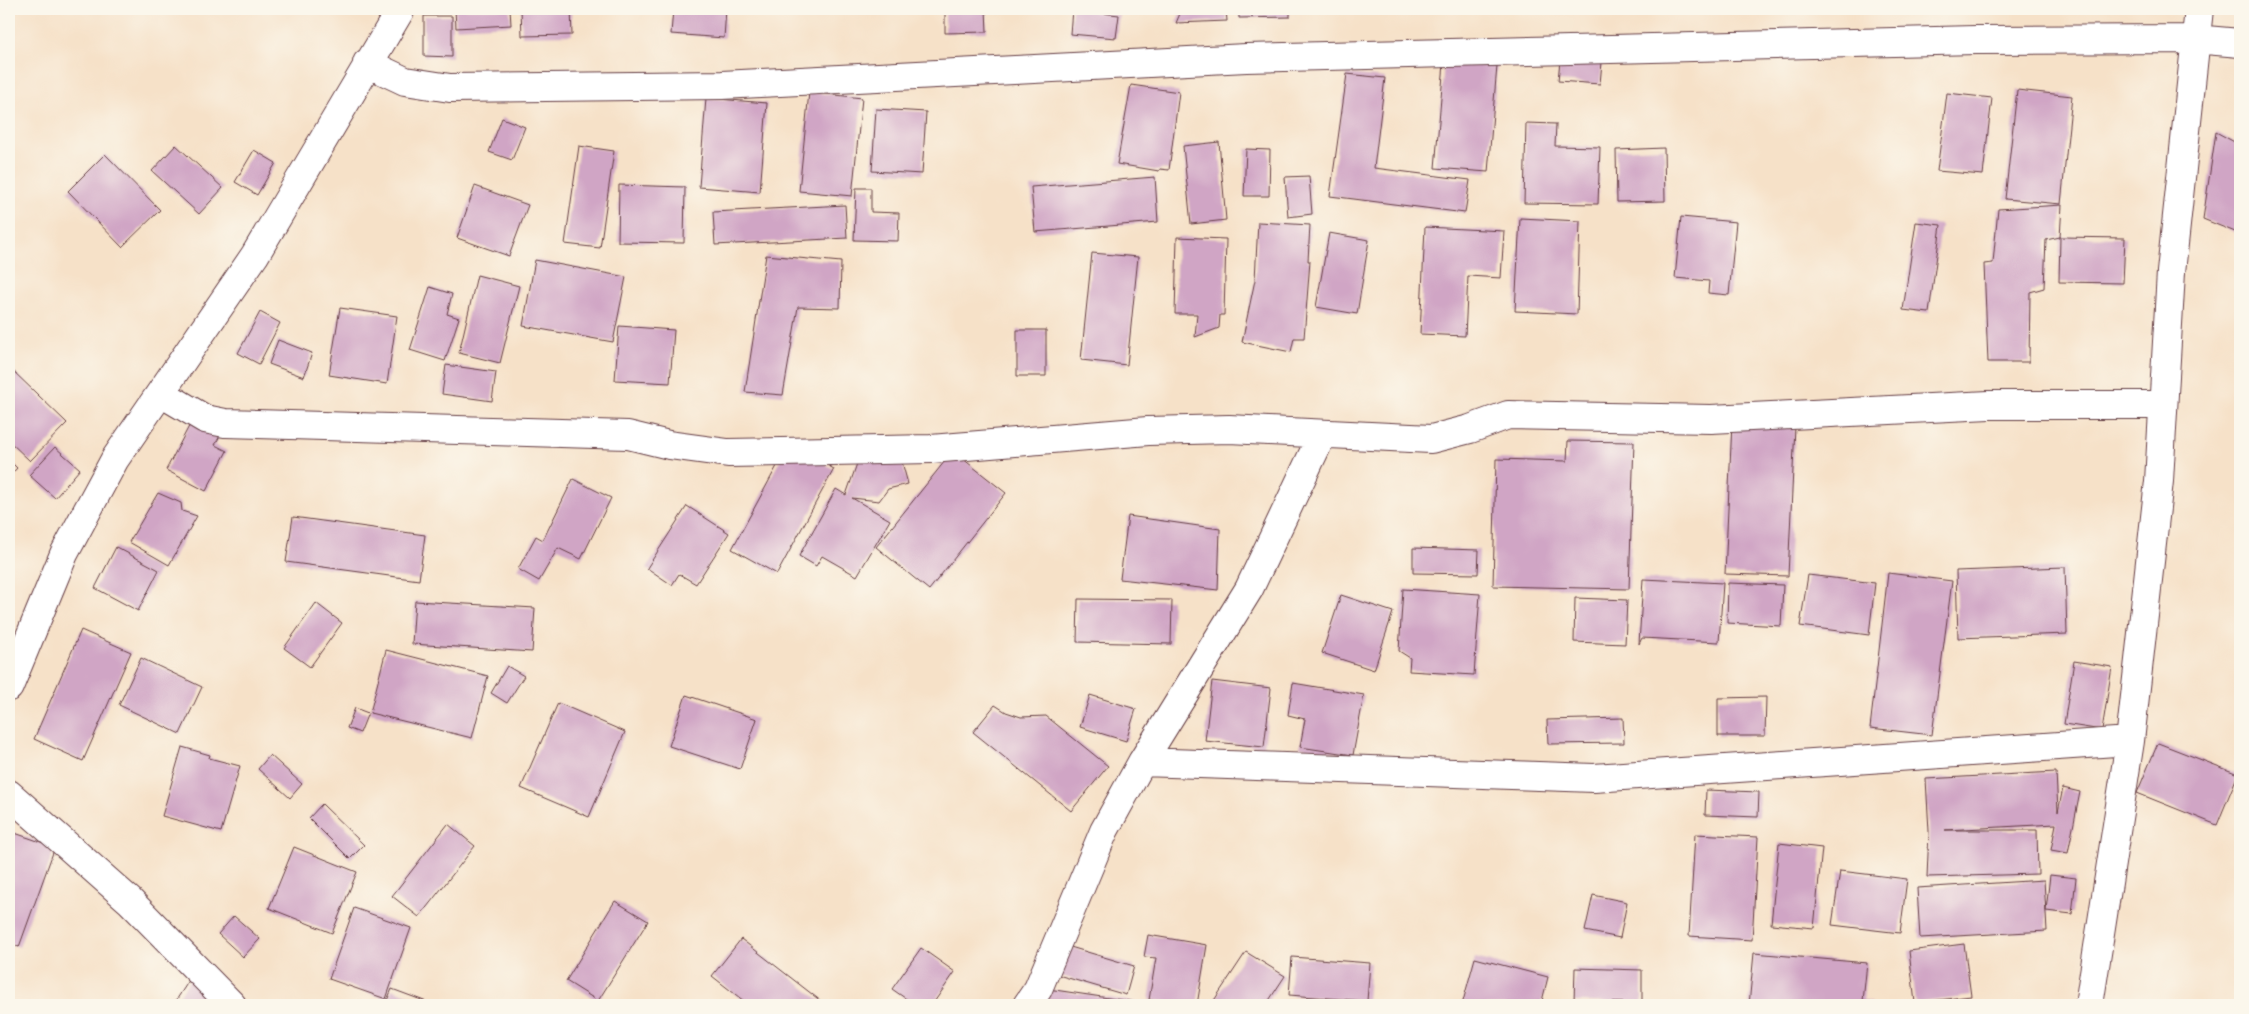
<svg xmlns="http://www.w3.org/2000/svg" width="2249" height="1014" viewBox="0 0 2249 1014" font-family="'Comic Neue',sans-serif">
	<rect width="100%" height="100%" fill="#fbf7ec"/>
	<filter id="ink" filterUnits="userSpaceOnUse"><feTurbulence type="fractalNoise" baseFrequency=".02" numOctaves="2"/><feDisplacementMap in="SourceGraphic" scale="10" xChannelSelector="R" yChannelSelector="G"/><feConvolveMatrix kernelMatrix="1 2 1 2 8 2 1 2 1" color-interpolation-filters="sRGB"/></filter>
	<filter id="wash" filterUnits="userSpaceOnUse"><feTurbulence type="fractalNoise" baseFrequency=".0096" numOctaves="4" result="noise"/><feDisplacementMap in="SourceGraphic" scale="20" xChannelSelector="R" yChannelSelector="G"/><feGaussianBlur stdDeviation="1.12" result="paint"/><feColorMatrix in="noise" values="0 0 0 0 0 0 0 0 0 0 0 0 0 0 0 0 0 1.4 0 .05"/><feComposite in="paint" operator="in"/></filter>
	<g filter="url(#wash)">
		<rect width="100%" height="100%" fill="#f6e1c8"/>
		<g id="blocks">
			<path fill="#d0a5c5" d="M 455,9 L 510,9 L 511,25 L 456,28 Z
				M 521,9 L 571,9 L 572,35 L 522,36 Z
				M 673,9 L 726,9 L 724,38 L 671,34 Z
				M 945,9 L 986,9 L 987,32 L 945,33 Z
				M 1072,9 L 1094,9 L 1094,12 L 1119,15 L 1116,38 L 1070,34 Z
				M 1182,9 L 1226,9 L 1227,21 L 1176,23 Z
				M 1239,9 L 1290,9 L 1290,17 L 1239,18 Z
				M 424,16 L 452,16 L 452,57 L 424,56 Z
				M 1560,60 L 1602,62 L 1600,84 L 1558,81 Z
				M 1444,63 L 1497,66 L 1488,172 L 1435,168 Z
				M 1347,74 L 1385,78 L 1374,168 L 1470,180 L 1465,213 L 1330,196 Z
				M 1131,85 L 1179,92 L 1169,170 L 1160,169 L 1159,171 L 1117,164 Z
				M 2017,90 L 2072,96 L 2061,204 L 2005,199 Z
				M 809,92 L 862,98 L 852,196 L 799,191 Z
				M 1947,93 L 1992,98 L 1983,175 L 1937,171 Z
				M 706,98 L 767,103 L 760,192 L 699,187 Z
				M 876,109 L 926,112 L 922,174 L 872,171 Z
				M 502,118 L 525,127 L 512,160 L 489,152 Z
				M 1526,123 L 1556,124 L 1555,146 L 1600,147 L 1598,204 L 1524,203 Z
				M 2216,132 L 2240,145 L 2240,234 L 2203,219 Z
				M 1219,142 L 1226,220 L 1191,224 L 1183,146 Z
				M 176,145 L 223,188 L 199,214 L 152,171 Z
				M 579,146 L 614,151 L 600,248 L 565,244 Z
				M 1664,148 L 1665,201 L 1617,202 L 1616,150 Z
				M 1246,149 L 1270,150 L 1269,196 L 1244,196 Z
				M 254,150 L 276,163 L 257,195 L 235,182 Z
				M 105,154 L 160,210 L 122,247 L 68,191 Z
				M 1309,176 L 1312,214 L 1288,217 L 1285,177 Z
				M 1155,177 L 1158,222 L 1035,232 L 1031,187 Z
				M 619,185 L 685,187 L 684,243 L 618,242 Z
				M 475,186 L 528,205 L 509,256 L 457,238 Z
				M 856,188 L 871,188 L 871,212 L 899,213 L 898,241 L 854,240 Z
				M 845,205 L 847,238 L 715,245 L 713,212 Z
				M 2062,205 L 2060,237 L 2046,240 L 2044,288 L 2030,292 L 2029,362 L 1988,362 L 1984,264 L 1993,263 L 1998,209 Z
				M 1681,217 L 1736,222 L 1729,295 L 1708,293 L 1709,281 L 1675,278 Z
				M 1520,218 L 1580,221 L 1577,314 L 1515,311 Z
				M 1258,222 L 1310,225 L 1308,261 L 1310,261 L 1304,338 L 1294,338 L 1291,352 L 1242,342 L 1255,280 Z
				M 1916,222 L 1941,225 L 1929,313 L 1903,310 Z
				M 1425,227 L 1504,231 L 1501,278 L 1468,276 L 1465,336 L 1420,334 Z
				M 1329,233 L 1369,240 L 1357,314 L 1316,307 Z
				M 1177,237 L 1226,239 L 1224,315 L 1220,315 L 1219,328 L 1195,337 L 1197,314 L 1175,314 Z
				M 2060,237 L 2125,238 L 2123,283 L 2059,282 Z
				M 1092,253 L 1138,257 L 1127,365 L 1081,360 Z
				M 766,255 L 841,262 L 840,308 L 798,307 L 783,395 L 745,392 Z
				M 535,260 L 626,277 L 613,342 L 523,326 Z
				M 477,275 L 519,286 L 500,363 L 459,353 Z
				M 430,287 L 452,294 L 447,314 L 459,318 L 445,361 L 410,350 Z
				M 340,308 L 397,316 L 387,384 L 329,375 Z
				M 260,312 L 280,323 L 259,364 L 238,353 Z
				M 619,326 L 674,330 L 670,383 L 615,380 Z
				M 1017,330 L 1046,330 L 1046,376 L 1017,376 Z
				M 278,340 L 312,353 L 304,377 L 269,364 Z
				M 446,365 L 496,372 L 492,401 L 442,394 Z
				M 9,367 L 67,423 L 30,461 L 9,441 Z
				M 196,413 L 224,428 L 215,445 L 227,451 L 206,491 L 166,470 Z
				M 1732,423 L 1795,426 L 1788,576 L 1725,574 Z
				M 1568,441 L 1634,442 L 1629,589 L 1493,586 L 1496,459 L 1567,461 Z
				M 789,444 L 834,469 L 777,574 L 732,549 Z
				M 55,447 L 80,469 L 55,498 L 29,475 Z
				M 953,451 L 1006,493 L 929,590 L 876,547 Z
				M 860,455 L 902,462 L 908,484 L 888,489 L 879,501 L 852,498 L 890,520 L 857,576 L 822,556 L 816,566 L 799,556 L 836,489 L 846,495 Z
				M 9,460 L 17,468 L 9,477 Z
				M 573,479 L 611,498 L 581,559 L 558,548 L 539,581 L 518,569 L 536,536 L 543,540 Z
				M 158,493 L 181,503 L 182,511 L 197,516 L 169,565 L 129,542 Z
				M 687,506 L 729,533 L 696,584 L 679,574 L 672,585 L 647,568 Z
				M 1128,516 L 1220,529 L 1218,590 L 1120,579 Z
				M 293,517 L 425,535 L 419,580 L 286,562 Z
				M 116,547 L 159,570 L 138,611 L 95,588 Z
				M 1413,548 L 1479,550 L 1478,574 L 1413,573 Z
				M 2065,567 L 2067,634 L 1958,638 L 1956,571 Z
				M 1888,573 L 1952,581 L 1932,735 L 1870,728 Z
				M 1808,575 L 1875,583 L 1869,635 L 1800,626 Z
				M 1643,579 L 1723,583 L 1719,642 L 1642,638 L 1639,644 Z
				M 1728,583 L 1783,585 L 1781,626 L 1727,623 Z
				M 1403,589 L 1480,594 L 1474,675 L 1409,671 L 1410,658 L 1399,651 Z
				M 1341,595 L 1393,612 L 1374,670 L 1322,653 Z
				M 1575,598 L 1627,600 L 1625,644 L 1574,642 Z
				M 1078,599 L 1172,600 L 1171,644 L 1077,642 Z
				M 415,601 L 535,608 L 532,652 L 412,644 Z
				M 316,603 L 342,623 L 310,667 L 284,648 Z
				M 81,630 L 131,652 L 83,761 L 34,739 Z
				M 386,650 L 488,676 L 472,738 L 370,713 Z
				M 141,658 L 202,687 L 180,734 L 119,705 Z
				M 2074,661 L 2112,667 L 2102,730 L 2064,724 Z
				M 507,666 L 524,676 L 507,703 L 491,693 Z
				M 1212,681 L 1271,688 L 1264,747 L 1205,741 Z
				M 1293,683 L 1364,695 L 1353,755 L 1300,747 L 1305,719 L 1288,715 Z
				M 686,695 L 757,719 L 740,769 L 669,746 Z
				M 1090,695 L 1136,709 L 1126,741 L 1080,727 Z
				M 1766,697 L 1765,736 L 1718,736 L 1718,698 Z
				M 558,703 L 625,732 L 589,817 L 521,788 Z
				M 995,705 L 1006,712 L 1021,717 L 1046,716 L 1108,766 L 1071,811 L 973,732 Z
				M 355,708 L 368,713 L 360,733 L 347,728 Z
				M 1623,718 L 1624,743 L 1548,744 L 1547,720 Z
				M 2158,743 L 2238,774 L 2217,825 L 2137,793 Z
				M 182,747 L 210,755 L 209,758 L 240,766 L 221,832 L 162,816 Z
				M 270,755 L 302,784 L 290,798 L 258,769 Z
				M 2056,772 L 2058,812 L 2063,788 L 2080,792 L 2068,853 L 2051,850 L 2056,824 L 1945,830 L 2037,830 L 2038,874 L 1927,877 L 1929,831 L 1926,779 Z
				M 1706,790 L 1759,792 L 1758,817 L 1705,815 Z
				M 322,804 L 364,845 L 350,859 L 309,818 Z
				M 448,824 L 475,846 L 419,917 L 392,896 Z
				M 9,831 L 55,847 L 19,947 L 9,943 Z
				M 1695,834 L 1758,837 L 1752,940 L 1689,936 Z
				M 1779,843 L 1822,848 L 1814,928 L 1771,924 Z
				M 294,847 L 357,872 L 332,933 L 269,908 Z
				M 1840,871 L 1907,879 L 1900,933 L 1832,925 Z
				M 2050,875 L 2076,878 L 2072,914 L 2046,911 Z
				M 2044,880 L 2047,931 L 1920,938 L 1917,888 Z
				M 1593,895 L 1627,902 L 1620,938 L 1585,931 Z
				M 615,901 L 648,921 L 598,1001 L 566,981 Z
				M 354,908 L 411,928 L 386,999 L 329,979 Z
				M 234,916 L 260,939 L 243,957 L 218,934 Z
				M 1148,935 L 1207,945 L 1197,1005 L 1149,1000 L 1156,958 L 1144,957 Z
				M 741,939 L 826,1005 L 749,1005 L 712,976 Z
				M 1964,944 L 1971,996 L 1915,1003 L 1909,951 Z
				M 1067,946 L 1134,966 L 1126,995 L 1058,975 Z
				M 921,948 L 955,972 L 932,1005 L 915,1005 L 892,989 Z
				M 1246,952 L 1285,976 L 1266,1005 L 1211,1005 Z
				M 1754,953 L 1867,963 L 1863,1001 L 1871,1002 L 1871,1005 L 1749,1005 Z
				M 1292,957 L 1370,963 L 1367,1001 L 1289,995 Z
				M 1475,958 L 1548,977 L 1541,1005 L 1462,1005 Z
				M 1575,968 L 1642,970 L 1642,1003 L 1574,1002 Z
				M 190,979 L 231,1005 L 173,1005 Z
				M 392,989 L 435,1005 L 385,1005 Z
				M 1048,989 L 1149,1004 L 1149,1005 L 1045,1005 Z"/>
		</g>
	</g>
	<g filter="url(#ink)">
		<use href="#blocks" fill-opacity="0" stroke="#643c43" stroke-width="1"/>
		<g fill="none" stroke-linecap="round" stroke-linejoin="round">
			<defs>
				<path id="minor" d="M 367,63 L 405,81 L 450,88 L 722,85 L 1246,58 L 1976,40 L 2194,39 L 2240,43
					M 161,393 L 205,419 L 225,423 L 628,435 L 669,445 L 728,453 L 931,449 L 1148,431 L 1229,429 L 1431,439 L 1470,429 L 1508,415 L 1711,419 L 1989,405 L 2163,405
					M 9,687 L 64,554 L 115,459 L 255,255 L 401,9
					M 1142,762 L 1594,778 L 2130,741
					M 9,794 L 130,901 L 232,1005
					M 1027,1005 L 1038,989 L 1104,831 L 1142,762 L 1249,589 L 1322,435
					M 2089,1005 L 2130,741 L 2159,481 L 2171,272 L 2199,9"/>
			</defs>
			<use href="#minor" stroke="#643c43" stroke-width="30"/>
			<use href="#minor" stroke="#fff" stroke-width="28"/>
		</g>
	</g>
	<rect width="2249" height="1014" fill="none" stroke="#fbf7ec" stroke-width="30"/>
</svg>
